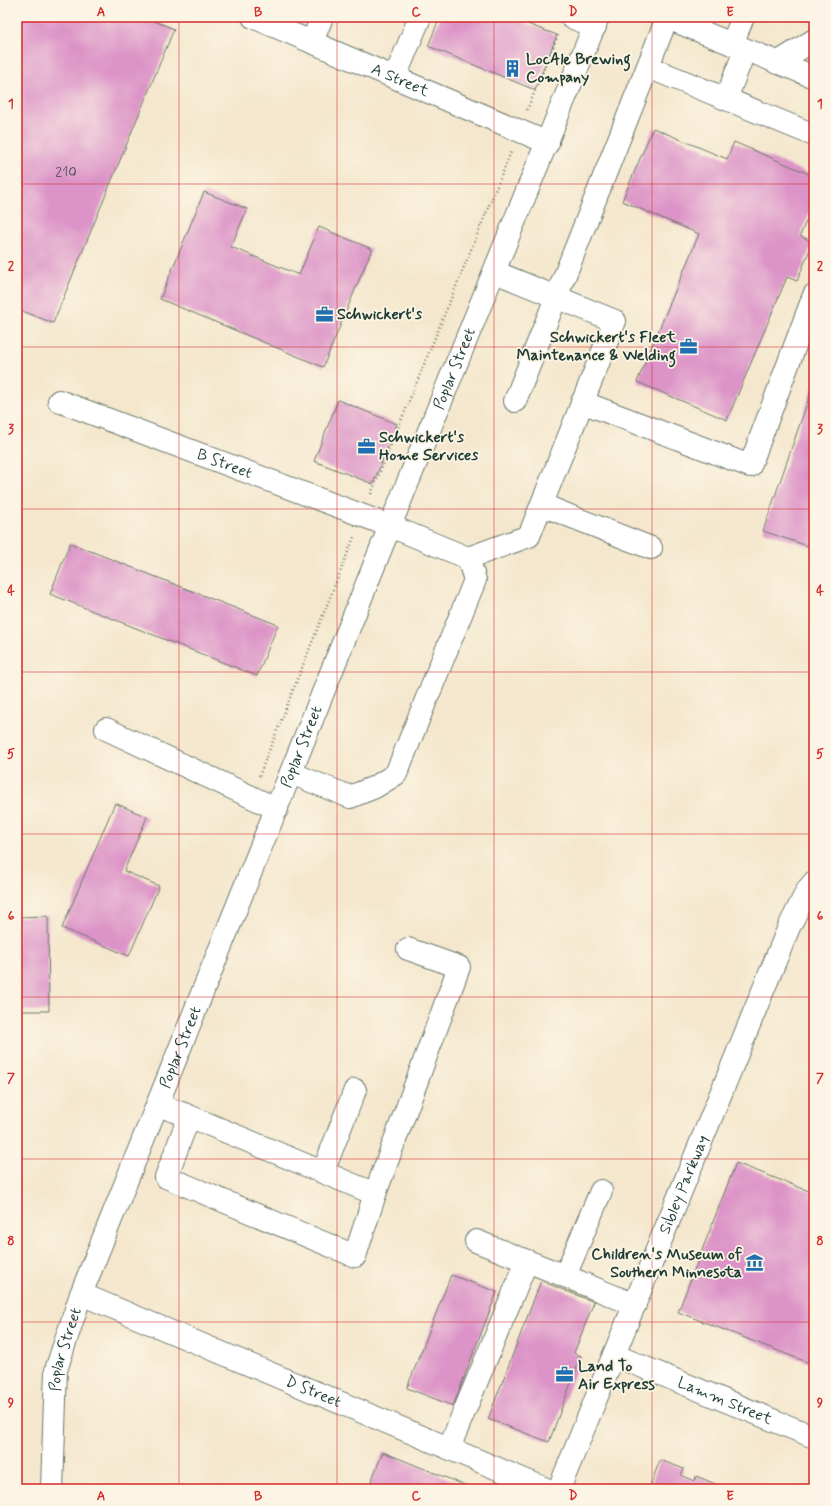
<svg xmlns="http://www.w3.org/2000/svg" width="831" height="1506" viewBox="0 0 831 1506" font-family="Mynerve,sans-serif">
	<rect width="100%" height="100%" fill="#fcf5e5"/>
	<filter id="ink" filterUnits="userSpaceOnUse"><feTurbulence type="fractalNoise" baseFrequency=".025" numOctaves="2"/><feDisplacementMap in="SourceGraphic" scale="8" xChannelSelector="R" yChannelSelector="G"/><feConvolveMatrix kernelMatrix="1 2 1 2 8 2 1 2 1" color-interpolation-filters="sRGB"/></filter>
	<filter id="wash" filterUnits="userSpaceOnUse"><feTurbulence type="fractalNoise" baseFrequency=".012" numOctaves="4" result="noise"/><feDisplacementMap in="SourceGraphic" scale="16" xChannelSelector="R" yChannelSelector="G"/><feGaussianBlur stdDeviation="0.9" result="paint"/><feColorMatrix in="noise" values="0 0 0 0 0 0 0 0 0 0 0 0 0 0 0 0 0 1.4 0 .05"/><feComposite in="paint" operator="in"/></filter>
	<g filter="url(#wash)">
		<rect width="100%" height="100%" fill="#f4e7cd"/>
		<g id="blocks">
			<path fill="#dc93c7" d="M 24,17 L 144,17 L 174,29 L 53,323 L 17,309 L 17,35 Z
				M 440,17 L 509,17 L 557,35 L 535,90 L 428,46 Z
				M 653,128 L 727,159 L 734,142 L 814,176 L 814,202 L 800,236 L 813,242 L 797,281 L 787,277 L 727,420 L 637,382 L 699,234 L 622,201 Z
				M 204,192 L 247,209 L 231,247 L 299,275 L 319,227 L 372,249 L 323,367 L 160,299 Z
				M 814,383 L 814,548 L 763,531 Z
				M 338,400 L 397,424 L 373,484 L 314,461 Z
				M 70,543 L 278,625 L 257,676 L 50,594 Z
				M 115,803 L 147,817 L 124,871 L 159,886 L 129,956 L 62,928 Z
				M 48,916 L 49,1011 L 17,1011 L 17,917 Z
				M 736,1163 L 814,1193 L 814,1359 L 812,1364 L 678,1312 Z
				M 451,1275 L 497,1292 L 453,1406 L 407,1388 Z
				M 541,1281 L 594,1302 L 574,1353 L 581,1356 L 549,1442 L 488,1419 Z
				M 383,1452 L 474,1489 L 368,1489 Z
				M 660,1460 L 684,1469 L 681,1475 L 695,1481 L 696,1476 L 728,1489 L 649,1489 Z"/>
		</g>
	</g>
	<g filter="url(#ink)">
		<use href="#blocks" fill-opacity="0" stroke="#6a786a" stroke-width="1"/>
		<g fill="none" stroke-linecap="round" stroke-linejoin="round">
			<defs>
				<g id="minor">
					<path id="s1" d="M 253,17 L 548,143"/>
					<path d="M 571,17 L 595,27"/>
					<path d="M 665,17 L 814,77"/>
					<path d="M 312,42 L 322,17"/>
					<path d="M 732,44 L 743,17"/>
					<path d="M 777,63 L 814,40"/>
					<path d="M 648,67 L 814,135"/>
					<path d="M 395,77 L 420,17"/>
					<path d="M 726,99 L 745,50"/>
					<path id="s2" d="M 59,401 L 390,526 L 468,558 L 475,580 L 396,774 L 375,787 L 350,797 L 291,773"/>
					<path d="M 515,401 L 667,18"/>
					<path d="M 582,402 L 750,466 L 814,295"/>
					<path d="M 542,505 L 651,548"/>
					<path d="M 468,558 L 529,536 L 615,321 L 495,272"/>
					<path d="M 106,729 L 277,809"/>
					<path d="M 157,1105 L 184,1114 L 375,1194 L 459,967 L 408,949"/>
					<path d="M 189,1117 L 166,1177 L 355,1256 L 375,1194"/>
					<path d="M 323,1172 L 355,1090"/>
					<path d="M 476,1241 L 565,1276 L 635,1305"/>
					<path d="M 565,1276 L 601,1191"/>
					<path id="s3" d="M 81,1294 L 546,1489"/>
					<path id="s4" d="M 614,1355 L 814,1437"/>
					<path d="M 449,1448 L 527,1261"/>
					<path id="s5" d="M 52,1489 L 56,1370 L 81,1294 L 390,526 L 598,17"/>
					<path id="s6" d="M 559,1489 L 789,927 L 808,889 L 814,882"/>
				</g>
			</defs>
			<use href="#minor" stroke="#6a786a" stroke-width="24"/>
			<path stroke="#6a786a" stroke-width="2.5" stroke-dasharray="1 3" stroke-linecap="butt" d="M 527,110 L 558,35
				M 371,494 L 511,152
				M 259,776 L 354,537"/>
			<use href="#minor" stroke="#fff" stroke-width="22"/>
		</g>
	</g>
	<path fill="none" stroke="#d62828" stroke-width="1" stroke-opacity="0.55" d="M 179,17 L 179,1489M 337,17 L 337,1489M 494,17 L 494,1489M 652,17 L 652,1489M 17,184 L 814,184M 17,347 L 814,347M 17,509 L 814,509M 17,672 L 814,672M 17,834 L 814,834M 17,997 L 814,997M 17,1159 L 814,1159M 17,1322 L 814,1322"/>
	<defs>
		<symbol id="building-bare" viewBox="-9 -9 18 18"><path d="M-4-6H4V6H1V3H-1V6H-4ZM-2.5-4.3h1.7v1.8h-1.7ZM.8-4.3h1.7v1.8H.8ZM-2.5-1h1.7V.8h-1.7ZM.8-1h1.7V.8H.8Z" fill="#1f6fb2" stroke="#fcf5e5" stroke-width="2.5" paint-order="stroke"/></symbol>
		<symbol id="office-bare" viewBox="-9 -9 18 18"><path d="M-6-3h4V-5.5h4V-3h4V5H-6ZM-1-4.5V-3h2v-1.5ZM-6 0V1H6V0Z" fill="#1f6fb2" stroke="#fcf5e5" stroke-width="2.5" paint-order="stroke"/></symbol>
		<symbol id="museum-bare" viewBox="-9 -9 18 18"><path d="M0-6L6-3V-2H-6V-3ZM-5-1h2V3h-2ZM-1-1h2V3h-2ZM3-1h2V3H3ZM-6 4H6V6H-6Z" fill="#1f6fb2" stroke="#fcf5e5" stroke-width="2.5" paint-order="stroke"/></symbol>
	</defs>
	<g fill-rule="evenodd">
		<use href="#building-bare" x="500" y="56" width="25" height="25"/>
		<use href="#office-bare" x="312" y="302" width="25" height="25"/>
		<use href="#office-bare" x="676" y="334" width="25" height="25"/>
		<use href="#office-bare" x="354" y="434" width="25" height="25"/>
		<use href="#museum-bare" x="742" y="1250" width="25" height="25"/>
		<use href="#office-bare" x="552" y="1362" width="25" height="25"/>
	</g>
	<g text-anchor="middle" dominant-baseline="central" stroke-width="3.5" stroke-linejoin="round" paint-order="stroke">
		<g font-size="14" fill="#4e5259">
			<text x="66" y="172">210</text>
		</g>
		<g font-size="16" font-weight="bold" fill="#1f3d34" stroke="#fcf5e5" text-anchor="start">
			<text x="526" y="59">LocAle Brewing<tspan x="526" dy="18">Company</tspan></text>
			<text x="337" y="314">Schwickert's</text>
			<text x="676" y="337" text-anchor="end">Schwickert's Fleet<tspan x="676" dy="18">Maintenance &amp; Welding</tspan></text>
			<text x="379" y="437">Schwickert's<tspan x="379" dy="18">Home Services</tspan></text>
			<text x="742" y="1254" text-anchor="end">Children's Museum of<tspan x="742" dy="18">Southern Minnesota</tspan></text>
			<text x="578" y="1366">Land To<tspan x="578" dy="18">Air Express</tspan></text>
		</g>
		<g font-size="16" fill="#1f3d34" stroke="#fcf5e5">
			<text stroke="none"><textPath href="#s1" startOffset="160">A Street</textPath></text>
			<text stroke="none"><textPath href="#s5" startOffset="1197">Poplar Street</textPath></text>
			<text stroke="none"><textPath href="#s2" startOffset="177">B Street</textPath></text>
			<text stroke="none"><textPath href="#s5" startOffset="789">Poplar Street</textPath></text>
			<text stroke="none"><textPath href="#s5" startOffset="465">Poplar Street</textPath></text>
			<text stroke="none"><textPath href="#s6" startOffset="329">Sibley Parkway</textPath></text>
			<text stroke="none"><textPath href="#s5" startOffset="141">Poplar Street</textPath></text>
			<text stroke="none"><textPath href="#s3" startOffset="252">D Street</textPath></text>
			<text stroke="none"><textPath href="#s4" startOffset="120">Lamm Street</textPath></text>
		</g>
	</g>
	<rect width="831" height="1506" fill="none" stroke="#fcf5e5" stroke-width="44"/>
	<rect x="22" y="22" width="787" height="1462" fill="none" stroke="#d62828" stroke-width="1.5"/>
	<g font-size="13" text-anchor="middle" font-weight="bold" fill="#d62828">
		<text x="101" y="16">A</text>
		<text x="258" y="16">B</text>
		<text x="416" y="16">C</text>
		<text x="573" y="16">D</text>
		<text x="730" y="16">E</text>
		<text x="11" y="108">1</text>
		<text x="820" y="108">1</text>
		<text x="11" y="270">2</text>
		<text x="820" y="270">2</text>
		<text x="11" y="433">3</text>
		<text x="820" y="433">3</text>
		<text x="11" y="595">4</text>
		<text x="820" y="595">4</text>
		<text x="11" y="758">5</text>
		<text x="820" y="758">5</text>
		<text x="11" y="920">6</text>
		<text x="820" y="920">6</text>
		<text x="11" y="1082">7</text>
		<text x="820" y="1082">7</text>
		<text x="11" y="1245">8</text>
		<text x="820" y="1245">8</text>
		<text x="11" y="1407">9</text>
		<text x="820" y="1407">9</text>
		<text x="101" y="1500">A</text>
		<text x="258" y="1500">B</text>
		<text x="416" y="1500">C</text>
		<text x="573" y="1500">D</text>
		<text x="730" y="1500">E</text>
	</g>
</svg>
